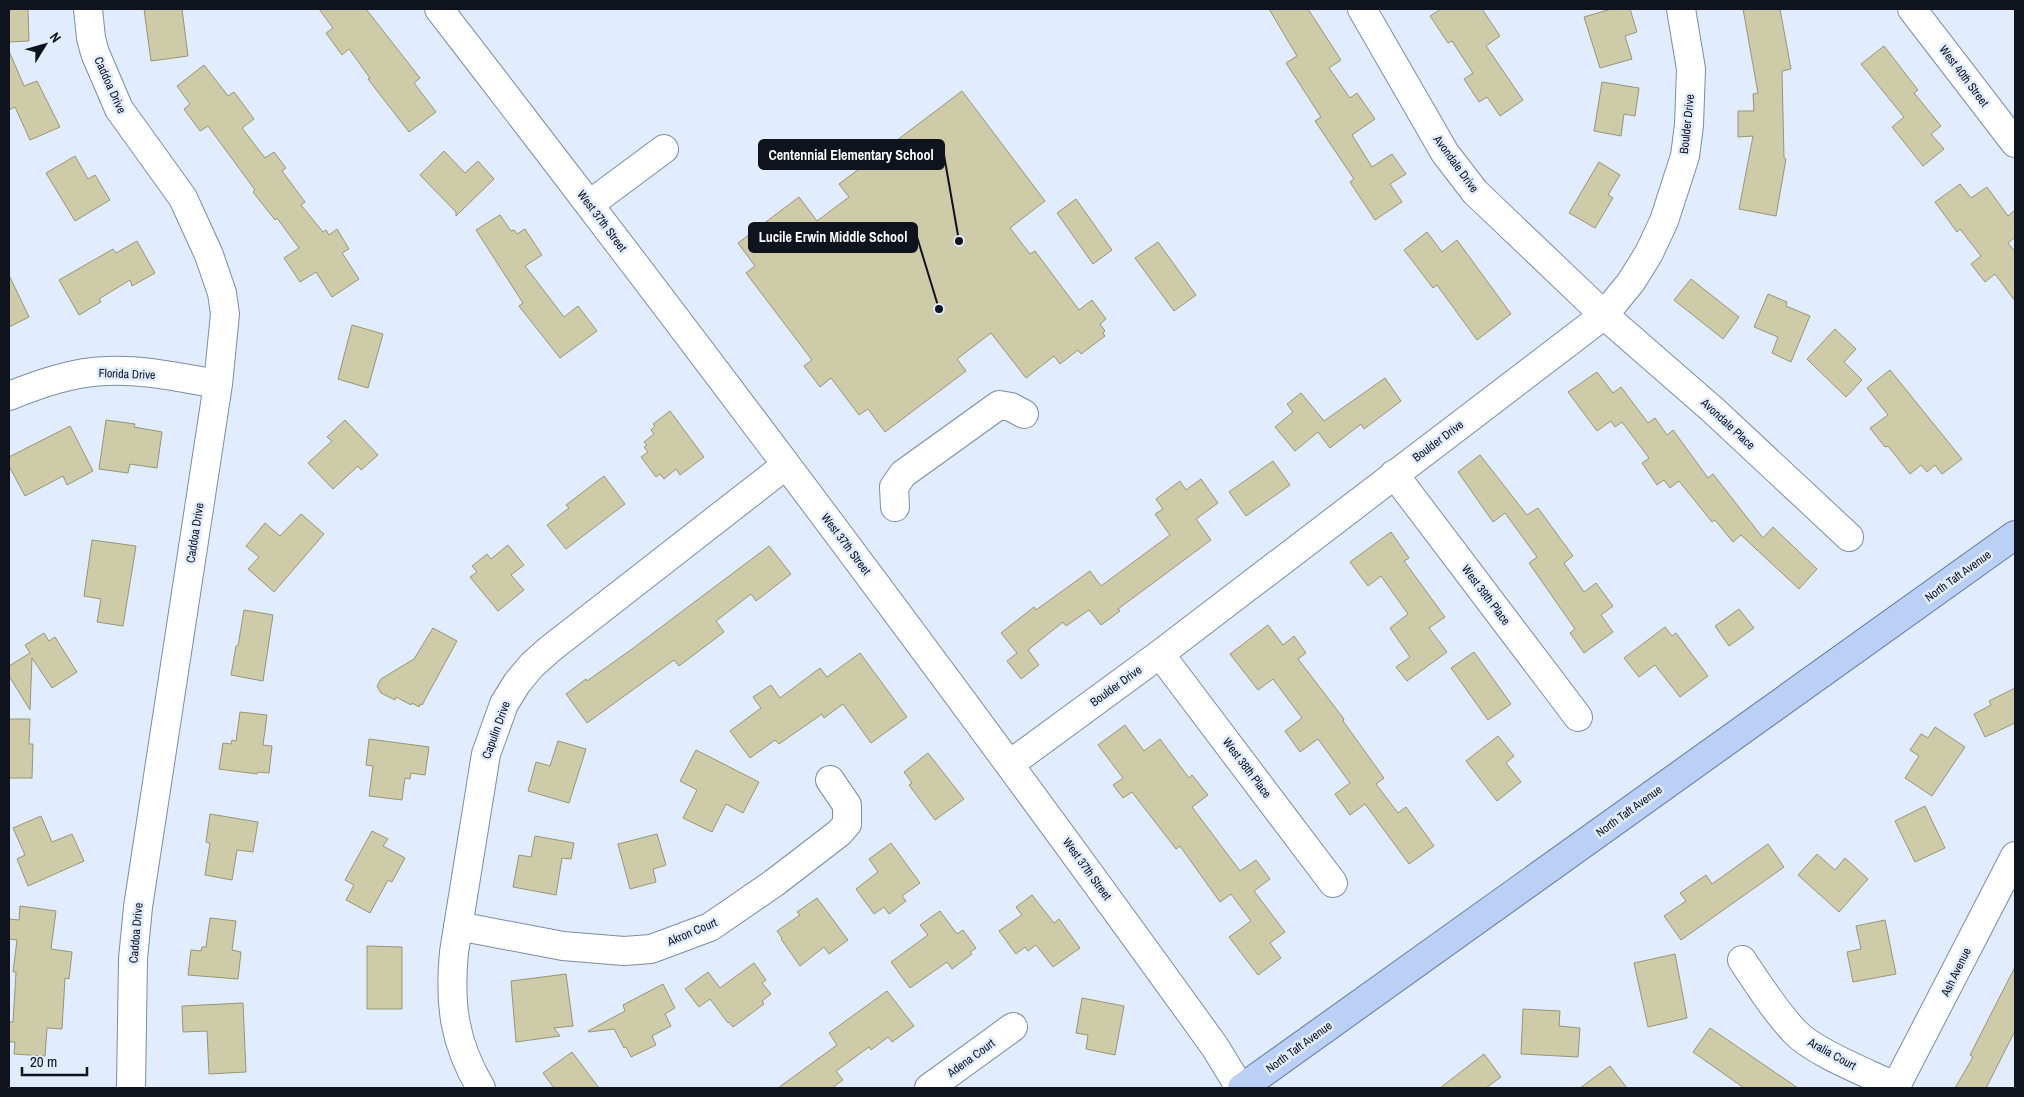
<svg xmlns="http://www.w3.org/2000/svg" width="2024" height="1097" viewBox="0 0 2024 1097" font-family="'Archivo Narrow',sans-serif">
	<rect width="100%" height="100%" fill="#e1ecff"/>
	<path fill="#cecba8" stroke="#999574" d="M 9,9 L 28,9 L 29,41 L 9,42 Z
		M 144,9 L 182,9 L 188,56 L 151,61 Z
		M 319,9 L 366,9 L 420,78 L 414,83 L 436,112 L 409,132 L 368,79 L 370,78 L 349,49 L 342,55 L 326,33 L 333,28 Z
		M 1269,9 L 1308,9 L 1341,60 L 1329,68 L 1350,98 L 1357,93 L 1375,119 L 1352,135 L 1372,167 L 1392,154 L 1406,174 L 1390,184 L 1402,202 L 1375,220 L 1350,182 L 1354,179 L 1315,121 L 1321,117 L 1286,63 L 1297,56 Z
		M 1441,9 L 1482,9 L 1500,36 L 1486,46 L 1523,100 L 1500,116 L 1487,97 L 1479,102 L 1464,79 L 1473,73 L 1452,41 L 1448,43 L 1430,16 Z
		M 1611,9 L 1630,9 L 1637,32 L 1625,36 L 1632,59 L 1600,68 L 1584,17 Z
		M 1743,9 L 1780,9 L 1791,69 L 1782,71 L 1784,158 L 1786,159 L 1776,216 L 1739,209 L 1753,136 L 1738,137 L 1738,111 L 1754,111 L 1753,94 L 1758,93 Z
		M 1884,46 L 1918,90 L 1914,93 L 1941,126 L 1931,134 L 1944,149 L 1923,166 L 1892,127 L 1904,117 L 1861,64 Z
		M 9,51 L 24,86 L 37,81 L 60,127 L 30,140 L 15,107 L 9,110 Z
		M 204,65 L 228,96 L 234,92 L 254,119 L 242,128 L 265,158 L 274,152 L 286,168 L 282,171 L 305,202 L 301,205 L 323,232 L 326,230 L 329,235 L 337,229 L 349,249 L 342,253 L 359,279 L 332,297 L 316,272 L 300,282 L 284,258 L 299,248 L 277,218 L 275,220 L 253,192 L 255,190 L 208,126 L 200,131 L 184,109 L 190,104 L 177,86 Z
		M 1602,82 L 1639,88 L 1635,116 L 1624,114 L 1621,136 L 1594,131 Z
		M 962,91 L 1045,201 L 1010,228 L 1030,254 L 1035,251 L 1079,310 L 1092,300 L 1106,319 L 1100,324 L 1105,331 L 1103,333 L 1105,336 L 1081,354 L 1078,350 L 1060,364 L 1054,356 L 1026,378 L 991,333 L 957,359 L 966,371 L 885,432 L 868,409 L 859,415 L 831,378 L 820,387 L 804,366 L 812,360 L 746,273 L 755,266 L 738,243 L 799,197 L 817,221 L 849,197 L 839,184 Z
		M 444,151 L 465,173 L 478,161 L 494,179 L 456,216 L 456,212 L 420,175 Z
		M 75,156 L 88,179 L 95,175 L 110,200 L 75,221 L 46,173 Z
		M 1599,162 L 1620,175 L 1608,195 L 1613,198 L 1595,228 L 1569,213 Z
		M 1960,184 L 1971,198 L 1987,187 L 2008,216 L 2015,210 L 2015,237 L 2008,243 L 2015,252 L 2015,301 L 1995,274 L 1985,282 L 1971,264 L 1981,256 L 1960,229 L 1957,232 L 1935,202 Z
		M 1076,199 L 1112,250 L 1093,264 L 1057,213 Z
		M 500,215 L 511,231 L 514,230 L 517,234 L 525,229 L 542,255 L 525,266 L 564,317 L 578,306 L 597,331 L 560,358 L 519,306 L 523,303 L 476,230 Z
		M 1427,232 L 1442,252 L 1457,240 L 1511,314 L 1477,340 L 1437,285 L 1433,288 L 1404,250 Z
		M 137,241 L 155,273 L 132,286 L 130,280 L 99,299 L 101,302 L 79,315 L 59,280 L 113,249 L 116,253 Z
		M 1158,242 L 1196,295 L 1174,311 L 1135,258 Z
		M 9,275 L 29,317 L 9,327 Z
		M 1691,279 L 1739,317 L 1723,339 L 1674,300 Z
		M 1768,294 L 1787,302 L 1786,306 L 1810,316 L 1791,362 L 1772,353 L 1778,337 L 1754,327 Z
		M 352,325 L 383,334 L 368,388 L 338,379 Z
		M 1835,329 L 1856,349 L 1844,362 L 1862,380 L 1846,397 L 1807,359 Z
		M 1890,370 L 1962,459 L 1942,474 L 1935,465 L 1927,472 L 1921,465 L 1910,474 L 1888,446 L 1885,447 L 1870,428 L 1888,415 L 1867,388 Z
		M 1597,372 L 1613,393 L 1621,387 L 1648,423 L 1655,418 L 1667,435 L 1673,430 L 1708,478 L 1713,474 L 1763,538 L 1773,527 L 1817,569 L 1799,589 L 1741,535 L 1733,542 L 1715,520 L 1712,522 L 1679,481 L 1670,488 L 1664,480 L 1657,485 L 1642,463 L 1649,458 L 1622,422 L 1615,427 L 1611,421 L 1597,431 L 1568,392 Z
		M 1385,378 L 1401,401 L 1364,429 L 1361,424 L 1330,448 L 1318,432 L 1295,451 L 1275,427 L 1293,412 L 1287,404 L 1301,393 L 1324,421 Z
		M 670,411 L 704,457 L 680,475 L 676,469 L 664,479 L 660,474 L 656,477 L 641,457 L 648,452 L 644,447 L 647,445 L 644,442 L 654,434 L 651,430 L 655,426 L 653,424 Z
		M 106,420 L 135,424 L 134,427 L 162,432 L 157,468 L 130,464 L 128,473 L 99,469 Z
		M 345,420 L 378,455 L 361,470 L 358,466 L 333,489 L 308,463 L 332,441 L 327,437 Z
		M 70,426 L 93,471 L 67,485 L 63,476 L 25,496 L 9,466 L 9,457 Z
		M 1480,455 L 1527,515 L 1538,508 L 1573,556 L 1564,563 L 1584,592 L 1596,583 L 1613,606 L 1601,615 L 1613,632 L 1584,653 L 1570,633 L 1575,629 L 1529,563 L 1537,557 L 1505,513 L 1493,522 L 1458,472 Z
		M 1273,461 L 1290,485 L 1246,516 L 1229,492 Z
		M 604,476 L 625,504 L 566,549 L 547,525 L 569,508 L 566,505 Z
		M 1201,479 L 1218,503 L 1196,519 L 1211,540 L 1118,609 L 1120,611 L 1101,625 L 1089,610 L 1066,626 L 1063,622 L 1028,650 L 1039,665 L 1021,679 L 1007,661 L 1017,653 L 1001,633 L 1034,607 L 1036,610 L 1090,571 L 1101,586 L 1170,535 L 1155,514 L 1163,509 L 1156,499 L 1180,481 L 1186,490 Z
		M 301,514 L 324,534 L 274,592 L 248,569 L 259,557 L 246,546 L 265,523 L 280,536 Z
		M 1391,532 L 1409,558 L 1404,561 L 1445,617 L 1429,628 L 1447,652 L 1407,681 L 1396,667 L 1410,657 L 1390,628 L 1408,614 L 1381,576 L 1368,586 L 1350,562 Z
		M 92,540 L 136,546 L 123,626 L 97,622 L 101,599 L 84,596 Z
		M 508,545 L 524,565 L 511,575 L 524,590 L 498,611 L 470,577 L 477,572 L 472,566 L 487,554 L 491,559 Z
		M 769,546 L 791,574 L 756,601 L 751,594 L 716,621 L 724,632 L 679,666 L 674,660 L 587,723 L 566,694 L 586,679 L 587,681 L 632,649 Z
		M 1739,609 L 1754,628 L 1729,646 L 1715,626 Z
		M 244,610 L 273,615 L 263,681 L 231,675 L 236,646 L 238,646 Z
		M 1268,625 L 1283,645 L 1294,636 L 1306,653 L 1298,659 L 1344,719 L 1343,721 L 1384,778 L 1376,784 L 1398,813 L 1406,807 L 1434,846 L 1409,864 L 1365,804 L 1350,815 L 1335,794 L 1350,783 L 1318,739 L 1300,752 L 1285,731 L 1302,718 L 1273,679 L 1258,690 L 1230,654 Z
		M 1665,627 L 1672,636 L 1676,633 L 1708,676 L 1680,697 L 1655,665 L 1639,677 L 1624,658 Z
		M 433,628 L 457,641 L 422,705 L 420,704 L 419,707 L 412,703 L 411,705 L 396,697 L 395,700 L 381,693 L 377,686 L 381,679 L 414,659 Z
		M 44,633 L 49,641 L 55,637 L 77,672 L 52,688 L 32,658 L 30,710 L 9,676 L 9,666 L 30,653 L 25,645 Z
		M 1474,652 L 1511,704 L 1488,720 L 1451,668 Z
		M 860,653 L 907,717 L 871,743 L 843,704 L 824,718 L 822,714 L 779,744 L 775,740 L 750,758 L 730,731 L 761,708 L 753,697 L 771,685 L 780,698 L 820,668 L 827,677 Z
		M 2015,688 L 2015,723 L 1985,737 L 1974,714 L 1991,705 L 1989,701 Z
		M 240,712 L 267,715 L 263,745 L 272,746 L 269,773 L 258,772 L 257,774 L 219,769 L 223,743 L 231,744 L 232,740 L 236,741 Z
		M 9,719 L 30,719 L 29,744 L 33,744 L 32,778 L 9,778 Z
		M 1125,725 L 1144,751 L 1160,739 L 1189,778 L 1192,775 L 1208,795 L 1192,807 L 1240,871 L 1256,860 L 1270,879 L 1254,891 L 1285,932 L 1270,943 L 1281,958 L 1258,975 L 1229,937 L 1251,921 L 1231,894 L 1220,902 L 1180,846 L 1176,849 L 1132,792 L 1123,798 L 1113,785 L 1123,778 L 1098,745 Z
		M 1935,727 L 1965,747 L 1932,796 L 1905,778 L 1919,756 L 1910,750 L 1921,734 L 1928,738 Z
		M 1498,736 L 1514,756 L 1506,763 L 1521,782 L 1497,801 L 1466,761 Z
		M 369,739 L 429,747 L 425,775 L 411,773 L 410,779 L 405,778 L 402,800 L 369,796 L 373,766 L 366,765 Z
		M 558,741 L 586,749 L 569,803 L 528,791 L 536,762 L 550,766 Z
		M 696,750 L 759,782 L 743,813 L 726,804 L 712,832 L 683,818 L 697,790 L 680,781 Z
		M 928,753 L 964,799 L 935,820 L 909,785 L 912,783 L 904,772 Z
		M 1925,806 L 1945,848 L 1915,862 L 1895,821 Z
		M 210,814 L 258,822 L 253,852 L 237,850 L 232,880 L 205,875 L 210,843 L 206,842 Z
		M 41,816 L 52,842 L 72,834 L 84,861 L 28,886 L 17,859 L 25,855 L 13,828 Z
		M 372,831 L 388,839 L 383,846 L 405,858 L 392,882 L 388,880 L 370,913 L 346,900 L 354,885 L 345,880 Z
		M 657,834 L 666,865 L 653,869 L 656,882 L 630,889 L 618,844 Z
		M 535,836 L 574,843 L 571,859 L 562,858 L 556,895 L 513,887 L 519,855 L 531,857 Z
		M 891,843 L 920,883 L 902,896 L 906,901 L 889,914 L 884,907 L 874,914 L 856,889 L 878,872 L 869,859 Z
		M 1768,844 L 1784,867 L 1681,940 L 1664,916 L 1686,901 L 1680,893 L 1706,875 L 1712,884 Z
		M 1817,854 L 1835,870 L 1845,858 L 1868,879 L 1839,912 L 1798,875 Z
		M 1032,895 L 1054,923 L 1059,919 L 1080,948 L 1053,967 L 1036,945 L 1028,951 L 1025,947 L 1016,954 L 999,931 L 1022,915 L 1016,907 Z
		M 817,898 L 848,940 L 829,954 L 824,947 L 800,966 L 781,939 L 782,938 L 777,931 L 800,915 L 797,912 Z
		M 20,906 L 56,911 L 51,949 L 72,952 L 69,979 L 65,978 L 62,1029 L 47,1028 L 45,1056 L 14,1054 L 15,1042 L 9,1042 L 9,1022 L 13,1022 L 16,972 L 13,972 L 17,940 L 9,939 L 9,919 L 19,920 Z
		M 940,911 L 957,934 L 963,930 L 976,948 L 970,952 L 972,954 L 952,969 L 947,962 L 910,988 L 891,962 L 928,935 L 920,925 Z
		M 210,918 L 236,921 L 232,950 L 241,952 L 238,979 L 188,975 L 191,950 L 201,951 L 202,947 L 206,947 Z
		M 1885,920 L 1896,974 L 1853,982 L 1847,952 L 1861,949 L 1856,926 Z
		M 367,946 L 402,947 L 402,1009 L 367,1009 Z
		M 1675,954 L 1687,1018 L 1648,1027 L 1634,963 Z
		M 754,963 L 766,980 L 762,983 L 771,994 L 762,1001 L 764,1004 L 733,1027 L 729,1022 L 728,1023 L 710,999 L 699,1007 L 685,989 L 708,972 L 720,988 Z
		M 2015,967 L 2015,1031 L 1986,1088 L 1955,1088 L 1973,1057 L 1970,1055 Z
		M 566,974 L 573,1026 L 554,1028 L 560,1036 L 516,1042 L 511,981 Z
		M 663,984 L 675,1008 L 665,1014 L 671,1026 L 652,1036 L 656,1045 L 631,1057 L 626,1047 L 624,1048 L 614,1029 L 589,1032 L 588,1031 L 625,1011 L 623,1005 Z
		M 887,991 L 914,1026 L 892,1042 L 888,1037 L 871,1050 L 869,1047 L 836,1071 L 843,1080 L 832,1088 L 778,1088 L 837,1045 L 829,1033 Z
		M 1082,998 L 1124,1006 L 1115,1055 L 1086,1049 L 1088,1035 L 1076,1033 Z
		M 243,1003 L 246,1072 L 209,1074 L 207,1031 L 183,1032 L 182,1006 Z
		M 1523,1009 L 1560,1011 L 1559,1026 L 1580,1028 L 1578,1057 L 1521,1054 Z
		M 1710,1028 L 1798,1088 L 1744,1088 L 1693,1052 Z
		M 572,1052 L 599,1088 L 554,1088 L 543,1073 Z
		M 1484,1054 L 1501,1077 L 1486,1088 L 1440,1088 Z
		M 1610,1066 L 1627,1088 L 1580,1088 Z"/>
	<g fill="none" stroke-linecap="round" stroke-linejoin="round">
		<defs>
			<path id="minor" d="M 88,9 L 91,38 L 95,53 L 119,109 L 183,198 L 209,255 L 222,293 L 225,314 L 218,384 L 138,907 L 133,959 L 131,1088
				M 439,9 C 703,351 963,697 1215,1047 L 1240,1088
				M 1362,9 L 1445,153 L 1475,192 L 1604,315 L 1713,410 L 1849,537
				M 1912,9 L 2015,143
				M 590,204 L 664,149
				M 9,396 C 39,384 73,372 106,371 C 143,369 181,378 218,384
				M 1394,474 L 1578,717
				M 895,507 L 894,487 L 903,474 L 999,405 L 1011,407 L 1024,414
				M 1160,654 L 1333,883
				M 1010,764 L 1160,654 L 1604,315 L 1631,282 L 1649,253 L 1664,221 L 1685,156 L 1689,125 L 1691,69 L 1681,9
				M 458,926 L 563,946 L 624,951 L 651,949 L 710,927 L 774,883 L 839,833 L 847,824 L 847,805 L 830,780
				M 1742,960 C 1758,984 1775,1011 1795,1032 C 1815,1053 1868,1073 1896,1087
				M 481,1088 C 454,1043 449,1004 454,952 L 486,754 L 504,704 L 517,683 L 532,665 L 550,649 L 786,465
				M 929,1088 L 1013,1027
				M 1895,1088 L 2015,856"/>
			<path id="major" d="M 1242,1088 L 2015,535"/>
		</defs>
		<use href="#minor" stroke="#7b8ca8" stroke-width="30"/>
		<use href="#major" stroke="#6179a6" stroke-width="30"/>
		<use href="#minor" stroke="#fff" stroke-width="28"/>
		<use href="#major" stroke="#bbd0f5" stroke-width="28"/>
	</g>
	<g text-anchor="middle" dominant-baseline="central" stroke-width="5" stroke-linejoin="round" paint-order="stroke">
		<g font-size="12" fill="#0e131e" stroke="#e1ecff">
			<text transform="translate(1964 76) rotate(53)">West 40th Street</text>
			<text transform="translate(110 85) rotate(66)">Caddoa Drive</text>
			<text transform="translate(1687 124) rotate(-84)">Boulder Drive</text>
			<text transform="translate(1456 164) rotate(54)">Avondale Drive</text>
			<text transform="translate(602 221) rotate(53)">West 37th Street</text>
			<text transform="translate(127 374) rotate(2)">Florida Drive</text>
			<text transform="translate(1728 424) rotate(43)">Avondale Place</text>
			<text transform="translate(1438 441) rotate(-37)">Boulder Drive</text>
			<text transform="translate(195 533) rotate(-81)">Caddoa Drive</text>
			<text transform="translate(846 544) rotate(53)">West 37th Street</text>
			<text transform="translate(1958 576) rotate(-36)">North Taft Avenue</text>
			<text transform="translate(1486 595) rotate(53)">West 39th Place</text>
			<text transform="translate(1116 686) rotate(-36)">Boulder Drive</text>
			<text transform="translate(496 730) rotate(-70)">Capulin Drive</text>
			<text transform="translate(1247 768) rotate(53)">West 38th Place</text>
			<text transform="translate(1629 811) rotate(-36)">North Taft Avenue</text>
			<text transform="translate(1087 869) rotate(54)">West 37th Street</text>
			<text transform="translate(692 932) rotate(-23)">Akron Court</text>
			<text transform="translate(136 933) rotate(-85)">Caddoa Drive</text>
			<text transform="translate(1956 972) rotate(-64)">Ash Avenue</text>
			<text transform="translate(1299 1047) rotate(-36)">North Taft Avenue</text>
			<text transform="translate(1832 1054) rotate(29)">Aralia Court</text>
			<text transform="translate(971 1058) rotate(-36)">Adena Court</text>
		</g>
	</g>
	<path fill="none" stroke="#0e131e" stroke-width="2" d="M959 241L944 155M939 309L917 237"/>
	<g fill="#0e131e" stroke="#e1ecff" stroke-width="2">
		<circle cx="959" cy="241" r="5"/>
		<circle cx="939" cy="309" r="5"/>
	</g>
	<g fill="#0e131e" stroke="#0e131e" stroke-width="2">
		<rect x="759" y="140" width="185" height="29" rx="5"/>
		<rect x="749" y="223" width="168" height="29" rx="5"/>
	</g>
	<g font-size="14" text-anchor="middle" font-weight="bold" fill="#fff">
		<text x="851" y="160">Centennial Elementary School</text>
		<text x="833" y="242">Lucile Erwin Middle School</text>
	</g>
	<rect width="2024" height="1097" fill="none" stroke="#0e131e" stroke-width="20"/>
	<g transform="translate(45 45) rotate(53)" stroke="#e1ecff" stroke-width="4" paint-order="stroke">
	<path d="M0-4L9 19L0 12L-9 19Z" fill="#0e131e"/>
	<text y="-8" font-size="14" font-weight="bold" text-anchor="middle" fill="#0e131e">N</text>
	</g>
	<path d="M22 1067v8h65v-8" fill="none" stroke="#0e131e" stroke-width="2.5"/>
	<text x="30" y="1067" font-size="15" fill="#0e131e" stroke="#e1ecff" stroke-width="4" paint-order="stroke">20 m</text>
</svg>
